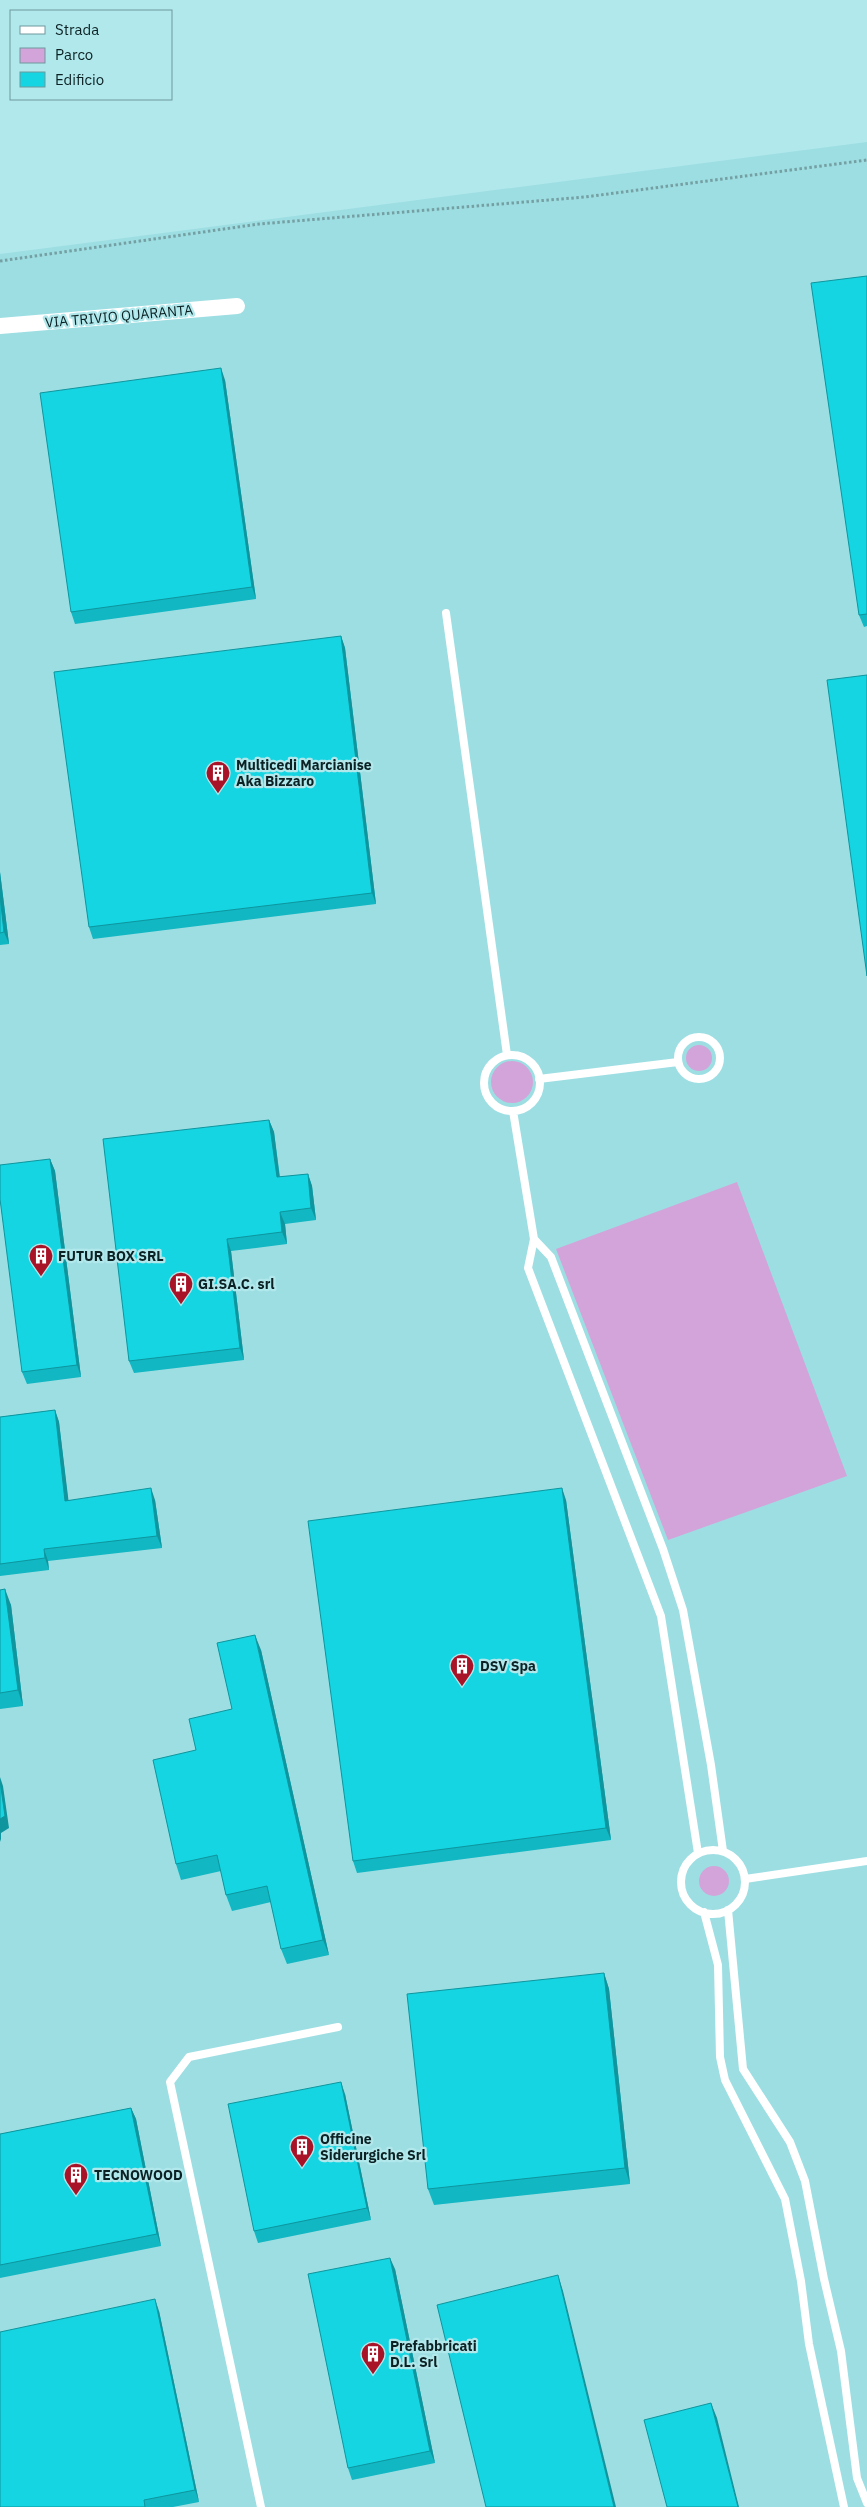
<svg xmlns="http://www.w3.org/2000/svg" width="867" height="2507" viewBox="0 0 867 2507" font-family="'IBM Plex Sans',sans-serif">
	<rect width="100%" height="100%" fill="#b1e8ec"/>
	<path fill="#9ddee3" d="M 867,142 L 867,2507 L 0,2507 L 0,254 Z"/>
	<path fill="#d3a4d9" d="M686 1058a13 13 0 1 1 26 0a13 13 0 1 1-26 0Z
		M491 1082a21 21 0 1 1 42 0a21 21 0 1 1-42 0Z
		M 737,1182 L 847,1476 L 668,1540 L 556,1249 Z
		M699 1881a15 15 0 1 1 30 0a15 15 0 1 1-30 0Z"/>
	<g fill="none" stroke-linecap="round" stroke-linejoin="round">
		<path stroke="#75a0a3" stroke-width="3" stroke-dasharray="2.5 2.5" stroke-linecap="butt" d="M 0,261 L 259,224 L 585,197 L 867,160"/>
		<path stroke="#fff" stroke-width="8" d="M 446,613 L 507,1055
			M678 1058a21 21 0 1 1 42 0a21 21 0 1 1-42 0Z
			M484 1083a28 28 0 1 1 56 0a28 28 0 1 1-56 0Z
			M 539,1079 L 678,1062
			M 513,1111 L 534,1239 L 528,1268 L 661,1616 L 698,1853
			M 534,1239 L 551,1257 L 663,1549 L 683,1610 L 711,1765 L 723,1851
			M681 1882a32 32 0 1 1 64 0a32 32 0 1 1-64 0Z
			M 745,1879 L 867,1861
			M 728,1910 L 743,2069 L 790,2142 L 805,2181 L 824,2279 L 841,2351 L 857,2478 L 867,2503
			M 704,1912 L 718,1965 L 720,2057 L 725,2080 L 785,2199 L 801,2281 L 809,2344 L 844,2507
			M 261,2507 L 170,2082 L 189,2057 L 338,2027"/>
		<path stroke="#fff" stroke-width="16" d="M 0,326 L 237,306"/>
	</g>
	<path fill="#11b7c2" d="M 867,276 L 867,626 L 864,627 L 859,615 Z
		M 225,380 L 256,599 L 75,624 L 71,612 Z
		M 341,636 L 345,648 L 376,904 L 93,939 L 89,927 Z
		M 0,872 L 9,944 L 0,945 Z
		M 269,1120 L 274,1132 L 280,1177 L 308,1174 L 312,1186 L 316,1220 L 285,1224 L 287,1244 L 231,1251 L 244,1360 L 134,1373 L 129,1361 Z
		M 50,1159 L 55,1171 L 81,1377 L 27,1384 L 22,1372 Z
		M 55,1410 L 59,1422 L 68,1500 L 155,1500 L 162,1548 L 48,1561 L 49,1570 L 0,1576 L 0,1417 Z
		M 566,1500 L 611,1840 L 357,1873 L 353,1861 Z
		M 0,1590 L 11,1605 L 23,1706 L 0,1709 Z
		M 261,1650 L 329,1955 L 287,1964 L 281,1949 L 271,1902 L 232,1911 L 226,1895 L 221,1871 L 181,1880 L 176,1864 L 196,1750 L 232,1709 Z
		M 604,1973 L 609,1989 L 630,2184 L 434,2205 L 428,2189 Z
		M 345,2094 L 371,2220 L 258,2243 L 254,2231 Z
		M 131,2108 L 136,2119 L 161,2246 L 0,2278 L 0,2134 Z
		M 395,2269 L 435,2463 L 352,2480 L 348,2468 Z
		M 159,2311 L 199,2502 L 173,2507 L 0,2507 Z"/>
	<path fill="#0e959e" d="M 221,368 L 225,380 L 256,599 L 252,587 Z
		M 341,636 L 345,648 L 376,904 L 372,893 Z
		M 0,872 L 9,944 L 4,932 L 0,896 Z
		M 269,1120 L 274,1132 L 281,1189 L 277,1177 Z
		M 50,1159 L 55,1171 L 81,1377 L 77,1365 Z
		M 308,1174 L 312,1186 L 316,1220 L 311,1208 Z
		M 280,1212 L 285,1224 L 287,1244 L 282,1232 Z
		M 227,1239 L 231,1251 L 244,1360 L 240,1348 Z
		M 55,1410 L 59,1422 L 70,1513 L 65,1501 Z
		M 151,1488 L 155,1500 L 162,1548 L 157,1536 Z
		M 562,1488 L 566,1500 L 611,1840 L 606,1828 Z
		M 44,1549 L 48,1561 L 49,1570 L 45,1558 Z
		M 5,1589 L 11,1605 L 23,1706 L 18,1690 Z
		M 255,1635 L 261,1650 L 329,1955 L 323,1940 Z
		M 0,1777 L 3,1786 L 9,1828 L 1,1833 L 1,1842 L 0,1839 Z
		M 604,1973 L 609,1989 L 630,2184 L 625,2168 Z
		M 341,2082 L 345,2094 L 371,2220 L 367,2208 Z
		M 131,2108 L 136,2119 L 161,2246 L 157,2234 Z
		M 390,2258 L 395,2269 L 435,2463 L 430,2451 Z
		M 558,2275 L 563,2291 L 616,2507 L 614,2507 Z
		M 155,2299 L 159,2311 L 199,2502 L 195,2490 Z
		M 711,2403 L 717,2418 L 739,2507 L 738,2507 Z"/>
	<path fill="#14d5e1" stroke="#0e959e" d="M 867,276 L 867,614 L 859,615 L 811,283 Z
		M 221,368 L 252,587 L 71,612 L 40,393 Z
		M 341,636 L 372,893 L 89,927 L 54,672 Z
		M 867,675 L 867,976 L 827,680 Z
		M 0,896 L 4,932 L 0,933 Z
		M 269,1120 L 277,1177 L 308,1174 L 311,1208 L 280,1212 L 282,1232 L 227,1239 L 240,1348 L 129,1361 L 103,1139 Z
		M 50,1159 L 77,1365 L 22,1372 L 0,1199 L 0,1165 Z
		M 55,1410 L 65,1501 L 151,1488 L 157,1536 L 44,1549 L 45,1558 L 0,1564 L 0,1417 Z
		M 562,1488 L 606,1828 L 353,1861 L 308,1521 Z
		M 5,1589 L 18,1690 L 0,1693 L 0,1590 Z
		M 255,1635 L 323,1940 L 281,1949 L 267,1886 L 226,1895 L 217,1855 L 176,1864 L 153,1760 L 196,1750 L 189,1719 L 232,1709 L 217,1643 Z
		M 0,1781 L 5,1816 L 0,1819 Z
		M 604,1973 L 625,2168 L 428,2189 L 407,1994 Z
		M 341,2082 L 367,2208 L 254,2231 L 228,2104 Z
		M 131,2108 L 157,2234 L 0,2265 L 0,2134 Z
		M 390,2258 L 430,2451 L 348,2468 L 308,2274 Z
		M 558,2275 L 614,2507 L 486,2507 L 437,2305 Z
		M 155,2299 L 195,2490 L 144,2500 L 145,2507 L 0,2507 L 0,2332 Z
		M 711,2403 L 738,2507 L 667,2507 L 644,2420 Z"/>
	<defs>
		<symbol id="building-pin" viewBox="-11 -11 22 30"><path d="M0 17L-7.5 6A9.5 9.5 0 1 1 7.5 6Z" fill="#a91327" stroke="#b1e8ec"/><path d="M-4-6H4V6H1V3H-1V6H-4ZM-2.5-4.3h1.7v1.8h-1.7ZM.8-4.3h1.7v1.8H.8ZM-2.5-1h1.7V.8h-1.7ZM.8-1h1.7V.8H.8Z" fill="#fff"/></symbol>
	</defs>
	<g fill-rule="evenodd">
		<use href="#building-pin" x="204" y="759" width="28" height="38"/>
		<use href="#building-pin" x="27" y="1242" width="28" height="38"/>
		<use href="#building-pin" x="167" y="1270" width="28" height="38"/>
		<use href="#building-pin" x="448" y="1652" width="28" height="38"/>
		<use href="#building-pin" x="288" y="2133" width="28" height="38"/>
		<use href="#building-pin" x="62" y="2161" width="28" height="38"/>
		<use href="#building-pin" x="359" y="2340" width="28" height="38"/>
	</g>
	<g text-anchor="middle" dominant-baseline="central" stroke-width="4.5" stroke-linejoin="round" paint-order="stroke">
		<g font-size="14" fill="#0c2123" stroke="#b1e8ec">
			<text transform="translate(119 316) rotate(-5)">VIA TRIVIO QUARANTA</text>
		</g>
		<g font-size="14" font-weight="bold" fill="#0c2123" stroke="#b1e8ec" text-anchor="start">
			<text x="236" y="765">Multicedi Marcianise<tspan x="236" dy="16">Aka Bizzaro</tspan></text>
			<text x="58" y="1256">FUTUR BOX SRL</text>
			<text x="198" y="1284">GI.SA.C. srl</text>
			<text x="480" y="1666">DSV Spa</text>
			<text x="320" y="2139">Officine<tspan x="320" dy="16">Siderurgiche Srl</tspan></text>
			<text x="94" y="2175">TECNOWOOD</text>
			<text x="390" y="2346">Prefabbricati<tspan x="390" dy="16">D.L. Srl</tspan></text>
		</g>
	</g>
	<rect x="10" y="10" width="162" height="90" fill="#b1e8ec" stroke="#6f989c"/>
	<rect x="20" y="26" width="25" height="8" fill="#ffffff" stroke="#6f989c"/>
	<text x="55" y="35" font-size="15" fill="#0c2123">Strada</text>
	<rect x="20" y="48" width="25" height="15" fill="#d3a4d9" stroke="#6f989c"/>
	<text x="55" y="60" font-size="15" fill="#0c2123">Parco</text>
	<rect x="20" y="72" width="25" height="15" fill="#14d5e1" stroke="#6f989c"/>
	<text x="55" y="85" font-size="15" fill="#0c2123">Edificio</text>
</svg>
